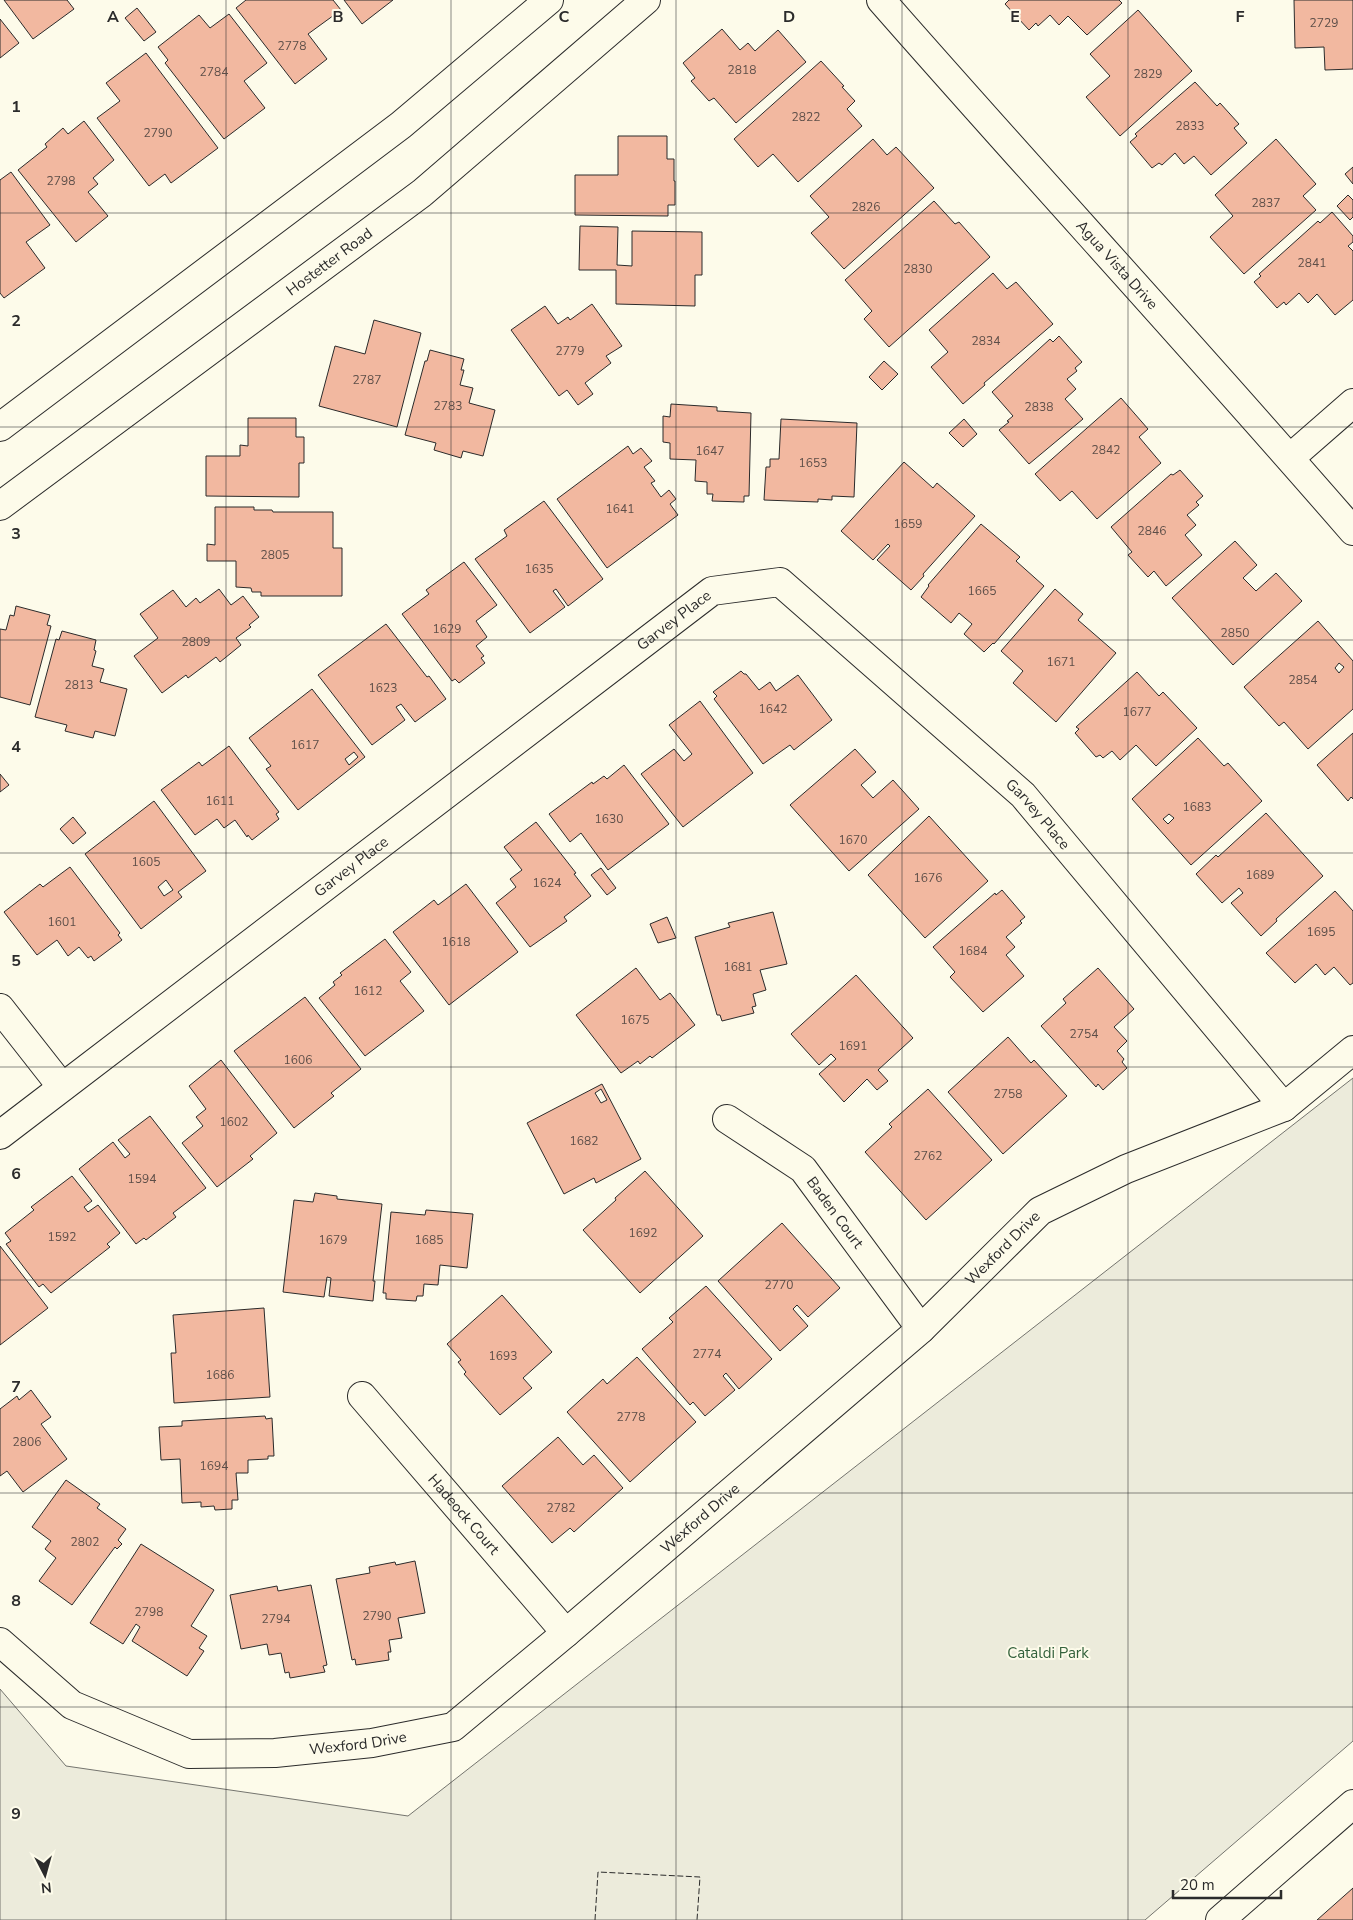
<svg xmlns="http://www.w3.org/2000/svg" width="1353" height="1920" viewBox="0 0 1353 1920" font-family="'Nunito Sans',sans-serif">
	<rect width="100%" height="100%" fill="#fdfbea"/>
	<path fill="#ecebdb" stroke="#74746e" d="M 1353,1078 L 1353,1741 L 1145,1920 L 0,1920 L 0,1689 L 66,1766 L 408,1816 Z"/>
	<path fill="#f2b8a0" stroke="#2b2b2b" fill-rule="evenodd" d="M 4,0 L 67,0 L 74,9 L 33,39 Z
		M 246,0 L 333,0 L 341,10 L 308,34 L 327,59 L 295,84 L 236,8 Z
		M 344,0 L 393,0 L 362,24 Z
		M 1009,0 L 1119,0 L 1122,3 L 1087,35 L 1068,16 L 1059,25 L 1050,15 L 1038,26 L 1036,23 L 1029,30 L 1005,4 Z
		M 1294,0 L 1353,0 L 1353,69 L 1325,70 L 1324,47 L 1295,48 Z
		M 137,8 L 156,32 L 144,41 L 125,18 Z
		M 1138,10 L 1192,71 L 1120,136 L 1086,97 L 1110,76 L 1090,54 Z
		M 229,14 L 267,63 L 244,81 L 265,108 L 224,139 L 165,63 L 168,60 L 158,47 L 199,15 L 210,28 Z
		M 0,19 L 19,43 L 0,58 Z
		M 722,29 L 740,50 L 748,43 L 755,51 L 778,30 L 806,62 L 736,123 L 714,98 L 709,101 L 691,81 L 695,78 L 683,63 Z
		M 146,53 L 218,148 L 171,183 L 165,174 L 149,186 L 97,118 L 120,101 L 106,83 Z
		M 821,61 L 844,86 L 842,87 L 855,101 L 847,109 L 862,126 L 798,182 L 773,154 L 758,167 L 734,139 Z
		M 1195,82 L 1217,106 L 1220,103 L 1239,124 L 1234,128 L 1247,143 L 1211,175 L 1194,156 L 1184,164 L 1175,153 L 1162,165 L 1159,163 L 1152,168 L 1130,142 L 1137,136 L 1135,134 Z
		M 84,121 L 114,160 L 93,178 L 98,184 L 88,192 L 108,216 L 76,242 L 18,170 L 47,147 L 45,144 L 63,128 L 68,134 Z
		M 618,136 L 667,136 L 667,159 L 674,159 L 674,181 L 675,181 L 675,205 L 668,205 L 668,216 L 575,215 L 575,175 L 618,175 Z
		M 873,139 L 887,155 L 896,147 L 934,188 L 844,269 L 811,233 L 829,217 L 810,196 Z
		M 1276,139 L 1316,184 L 1303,196 L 1316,210 L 1244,274 L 1210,237 L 1233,216 L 1215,195 Z
		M 1353,167 L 1353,184 L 1345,174 Z
		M 11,172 L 50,225 L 26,242 L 45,268 L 4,298 L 0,293 L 0,180 Z
		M 1348,195 L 1353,200 L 1353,217 L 1350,220 L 1337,206 Z
		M 934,201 L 955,224 L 959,222 L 990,257 L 889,347 L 864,319 L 872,311 L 845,280 Z
		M 1332,212 L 1353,236 L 1353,242 L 1348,246 L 1353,251 L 1353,300 L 1335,315 L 1317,294 L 1308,303 L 1299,293 L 1286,305 L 1284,302 L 1277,308 L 1254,282 L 1261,276 L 1259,274 L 1318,221 L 1320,223 Z
		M 580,226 L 618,227 L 617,265 L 632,266 L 632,231 L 702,232 L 702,275 L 695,275 L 695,306 L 616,304 L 616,270 L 579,270 Z
		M 993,273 L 1007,289 L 1016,282 L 1053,324 L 984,383 L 985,385 L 963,404 L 931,367 L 948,352 L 929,330 Z
		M 592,304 L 622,346 L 606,356 L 611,363 L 585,383 L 593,394 L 578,405 L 567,390 L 559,396 L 511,330 L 545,306 L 558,324 L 568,317 L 570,320 Z
		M 374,320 L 421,333 L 397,427 L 319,406 L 335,346 L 365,354 Z
		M 1059,336 L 1082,362 L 1075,368 L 1077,371 L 1067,379 L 1076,389 L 1065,399 L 1083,419 L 1029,464 L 999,430 L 1009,422 L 1007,421 L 1013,416 L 992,392 L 1050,339 L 1053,342 Z
		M 430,350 L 464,359 L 461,370 L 464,370 L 460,385 L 473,388 L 469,403 L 495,410 L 483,456 L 463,451 L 461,458 L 434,450 L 436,443 L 405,435 L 425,361 L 427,361 Z
		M 884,361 L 898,374 L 882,390 L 869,377 Z
		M 1121,398 L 1148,429 L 1139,437 L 1161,463 L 1097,519 L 1072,491 L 1060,501 L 1035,474 Z
		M 671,404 L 717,407 L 717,411 L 751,413 L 749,496 L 744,496 L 744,502 L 712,501 L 713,494 L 707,494 L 707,482 L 695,481 L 696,460 L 670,459 L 670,443 L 663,442 L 663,416 L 670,417 Z
		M 248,418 L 296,418 L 296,437 L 304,437 L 304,463 L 299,463 L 299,497 L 206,496 L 206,456 L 240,456 L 240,445 L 248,446 Z
		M 781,419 L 857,423 L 854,497 L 832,496 L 832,500 L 818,499 L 818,502 L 764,500 L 766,467 L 770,467 L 770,459 L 779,459 Z
		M 964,419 L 977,434 L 963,447 L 949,433 Z
		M 628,446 L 633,454 L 641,448 L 652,461 L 644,467 L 655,481 L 651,483 L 661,497 L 669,490 L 676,499 L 670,504 L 678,515 L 607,568 L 557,499 Z
		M 904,462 L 933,488 L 937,483 L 975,516 L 923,574 L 924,576 L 911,590 L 877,560 L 890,546 L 888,544 L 873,560 L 841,531 Z
		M 1180,470 L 1203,496 L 1196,502 L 1199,505 L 1187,515 L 1196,525 L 1185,535 L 1202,555 L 1166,586 L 1154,571 L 1148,577 L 1128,555 L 1132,552 L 1111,527 L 1171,474 L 1173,475 Z
		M 544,501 L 603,579 L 568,606 L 556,589 L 553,591 L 565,607 L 530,633 L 475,559 L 507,536 L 504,530 Z
		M 215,507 L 254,507 L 254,510 L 272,510 L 273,512 L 333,512 L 333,548 L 342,548 L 342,596 L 261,596 L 261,592 L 252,592 L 251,588 L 236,587 L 236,561 L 207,561 L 207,544 L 215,545 Z
		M 981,524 L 1020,557 L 1016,561 L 1044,586 L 994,644 L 993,643 L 984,652 L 964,634 L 972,624 L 959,613 L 951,623 L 921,597 L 929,586 L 928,585 Z
		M 1235,541 L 1257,565 L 1243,578 L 1256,591 L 1276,573 L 1302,601 L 1233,665 L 1172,598 Z
		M 464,562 L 497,605 L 476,621 L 487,637 L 476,646 L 484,656 L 481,658 L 485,663 L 459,683 L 455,679 L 452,681 L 402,614 L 429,594 L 426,590 Z
		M 219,589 L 231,605 L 243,596 L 259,617 L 249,625 L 251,627 L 236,638 L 241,645 L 220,662 L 216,657 L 188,678 L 186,675 L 162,693 L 134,656 L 158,638 L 140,614 L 173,590 L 186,607 L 196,598 L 200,603 Z
		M 1055,589 L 1083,614 L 1078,620 L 1116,653 L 1056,722 L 1013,683 L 1023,671 L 1001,651 Z
		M 16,606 L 50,615 L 47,625 L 51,626 L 30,705 L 0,697 L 0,629 L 6,630 L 10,615 L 14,616 Z
		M 1318,621 L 1353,661 L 1353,709 L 1308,749 L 1284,722 L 1279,726 L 1244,687 ZM 1339,663 L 1344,667 L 1339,673 L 1335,668 Z
		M 386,624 L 427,677 L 429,676 L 446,699 L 415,722 L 401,704 L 396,707 L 405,720 L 372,745 L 318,675 Z
		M 62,631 L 96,640 L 94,650 L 96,651 L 92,666 L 104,669 L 100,682 L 127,689 L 115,736 L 95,731 L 93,738 L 65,731 L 67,725 L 35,717 L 56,639 L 59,640 Z
		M 741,671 L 744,674 L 746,674 L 759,690 L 770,682 L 776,691 L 798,675 L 832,720 L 794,750 L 790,745 L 763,764 L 714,699 L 717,696 L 713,692 Z
		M 1137,672 L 1159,696 L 1163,692 L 1197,728 L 1156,766 L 1136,745 L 1120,760 L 1112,751 L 1103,758 L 1100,755 L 1096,757 L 1075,733 L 1079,729 L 1076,727 Z
		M 312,689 L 365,757 L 298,810 L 266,769 L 271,766 L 249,738 ZM 354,752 L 358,757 L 349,765 L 345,759 Z
		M 700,701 L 753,773 L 683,827 L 641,774 L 674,749 L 684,761 L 692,754 L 669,725 Z
		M 1353,733 L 1353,799 L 1351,797 L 1348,801 L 1317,765 Z
		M 1198,738 L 1224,766 L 1228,763 L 1262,801 L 1191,865 L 1132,799 ZM 1169,814 L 1174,818 L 1168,824 L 1163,819 Z
		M 229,746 L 279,812 L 276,814 L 279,819 L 252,840 L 248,835 L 247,837 L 235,820 L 224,828 L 217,819 L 195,835 L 161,790 L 199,762 L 202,766 Z
		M 855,749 L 876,772 L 861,785 L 873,798 L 893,780 L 919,809 L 849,871 L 790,805 Z
		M 624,765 L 669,824 L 608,870 L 581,833 L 570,842 L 549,814 L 592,782 L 593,784 L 604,776 L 607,779 Z
		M 0,774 L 9,785 L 0,792 Z
		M 154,801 L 206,871 L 178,892 L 182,897 L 141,929 L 85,854 ZM 166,880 L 173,890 L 164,896 L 158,887 Z
		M 1266,813 L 1323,876 L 1276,919 L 1277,921 L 1261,936 L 1231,903 L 1243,893 L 1239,888 L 1222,903 L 1196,874 L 1216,855 L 1218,857 Z
		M 929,816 L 988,881 L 925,938 L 868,875 Z
		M 73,817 L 86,833 L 73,844 L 60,829 Z
		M 536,822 L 576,873 L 574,874 L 591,896 L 564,917 L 567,921 L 530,947 L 496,903 L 516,887 L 510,879 L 522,870 L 504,847 Z
		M 70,867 L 120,933 L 118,935 L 122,940 L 94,961 L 91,956 L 88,958 L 79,947 L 68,956 L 57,940 L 37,955 L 4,912 L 40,884 L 43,887 Z
		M 601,868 L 616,888 L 607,895 L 591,875 Z
		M 466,884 L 518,952 L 449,1005 L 393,932 L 434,900 L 438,905 Z
		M 1002,890 L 1025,917 L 1020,921 L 1022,923 L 1006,937 L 1015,947 L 1006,955 L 1024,976 L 983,1012 L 950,977 L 955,972 L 933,947 L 995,893 L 996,895 Z
		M 1335,891 L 1353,911 L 1353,983 L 1350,985 L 1334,967 L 1325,975 L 1316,964 L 1295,983 L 1266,953 Z
		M 773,912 L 787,964 L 760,970 L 766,990 L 753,994 L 756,1006 L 752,1007 L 754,1013 L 722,1021 L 720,1015 L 717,1015 L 695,937 L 730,927 L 728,923 Z
		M 667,917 L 676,938 L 658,943 L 650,924 Z
		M 385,939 L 411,972 L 400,981 L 424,1011 L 365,1056 L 319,998 L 335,985 L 333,982 L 342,975 L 340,973 Z
		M 636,968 L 660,1000 L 670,993 L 695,1025 L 652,1058 L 650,1056 L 640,1064 L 638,1061 L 621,1073 L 576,1015 Z
		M 1098,968 L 1134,1009 L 1114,1027 L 1127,1041 L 1117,1051 L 1124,1059 L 1122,1062 L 1127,1068 L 1103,1090 L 1098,1084 L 1096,1087 L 1041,1026 L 1066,1003 L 1063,999 Z
		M 856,975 L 913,1038 L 878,1070 L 888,1081 L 877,1090 L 867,1079 L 844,1102 L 819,1074 L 836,1059 L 831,1054 L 819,1065 L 791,1034 Z
		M 305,997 L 361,1069 L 331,1093 L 334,1096 L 294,1128 L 234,1051 Z
		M 1008,1037 L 1031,1063 L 1034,1060 L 1067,1096 L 1003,1154 L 948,1092 Z
		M 221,1060 L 277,1133 L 250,1156 L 253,1159 L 217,1187 L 182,1143 L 203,1126 L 196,1117 L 206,1109 L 189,1086 Z
		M 602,1084 L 641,1159 L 596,1183 L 594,1178 L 564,1194 L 527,1123 ZM 601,1089 L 607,1100 L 601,1103 L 595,1093 Z
		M 928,1089 L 992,1160 L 926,1220 L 865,1152 L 892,1127 L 889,1124 Z
		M 150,1116 L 206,1188 L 173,1213 L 176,1217 L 146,1240 L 144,1238 L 136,1244 L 79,1169 L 113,1142 L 125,1158 L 130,1154 L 118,1140 Z
		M 645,1171 L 703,1236 L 640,1293 L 583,1230 L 616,1200 L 615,1198 Z
		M 72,1176 L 92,1201 L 84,1207 L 88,1212 L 98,1205 L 120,1233 L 107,1244 L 110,1247 L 51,1293 L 43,1284 L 39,1287 L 6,1244 L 11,1241 L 5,1233 L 34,1210 L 31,1207 Z
		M 315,1193 L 337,1196 L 337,1199 L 382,1204 L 373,1281 L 375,1281 L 373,1301 L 329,1296 L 331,1278 L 327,1277 L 324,1297 L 283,1292 L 294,1200 L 313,1202 Z
		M 426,1210 L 473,1214 L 467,1268 L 440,1265 L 438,1285 L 424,1284 L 423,1296 L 417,1296 L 416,1301 L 386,1299 L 386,1293 L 383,1293 L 391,1212 L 425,1215 Z
		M 782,1223 L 840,1288 L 808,1317 L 797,1305 L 793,1309 L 808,1326 L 780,1351 L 718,1281 Z
		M 0,1246 L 48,1308 L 0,1345 Z
		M 706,1286 L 772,1359 L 739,1389 L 726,1373 L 723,1376 L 735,1390 L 705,1416 L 693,1402 L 690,1405 L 642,1349 L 673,1322 L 669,1318 Z
		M 502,1295 L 552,1352 L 523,1378 L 532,1388 L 500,1415 L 464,1374 L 466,1372 L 458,1362 L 461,1360 L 447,1344 Z
		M 264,1308 L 270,1397 L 174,1403 L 171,1353 L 176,1353 L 173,1315 Z
		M 637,1357 L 696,1422 L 630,1482 L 567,1412 L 603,1379 L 607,1384 Z
		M 31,1390 L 51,1417 L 41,1424 L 67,1459 L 23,1492 L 7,1471 L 0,1476 L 0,1409 L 17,1396 L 19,1400 Z
		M 265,1416 L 266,1419 L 272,1418 L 274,1456 L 268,1456 L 268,1459 L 248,1460 L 248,1473 L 236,1473 L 238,1500 L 232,1500 L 232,1509 L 215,1510 L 214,1506 L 201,1507 L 201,1502 L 182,1503 L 180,1459 L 161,1460 L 159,1427 L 182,1426 L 182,1421 Z
		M 558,1437 L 583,1465 L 594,1455 L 623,1488 L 574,1532 L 570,1528 L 552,1543 L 502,1486 Z
		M 66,1480 L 100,1504 L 97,1508 L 126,1529 L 118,1540 L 122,1544 L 117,1549 L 115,1547 L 72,1605 L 39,1581 L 56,1558 L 45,1549 L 51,1541 L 32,1527 Z
		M 141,1544 L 214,1590 L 191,1626 L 207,1636 L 199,1648 L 204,1651 L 187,1676 L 132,1641 L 140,1627 L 136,1624 L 123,1644 L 90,1623 Z
		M 415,1561 L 425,1613 L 398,1618 L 402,1638 L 389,1640 L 391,1652 L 388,1652 L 389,1660 L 356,1665 L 355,1659 L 352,1660 L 336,1579 L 370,1573 L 369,1567 L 395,1562 L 396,1565 Z
		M 311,1585 L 327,1665 L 323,1666 L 325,1672 L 290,1678 L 289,1672 L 285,1673 L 281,1653 L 269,1655 L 267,1644 L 241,1649 L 230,1595 L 277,1586 L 278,1591 Z
		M 1353,1888 L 1353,1920 L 1317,1920 Z"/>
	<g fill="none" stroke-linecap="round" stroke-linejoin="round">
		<defs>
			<g id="minor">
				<path id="s1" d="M 881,0 C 1037,178 1198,352 1353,531"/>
				<path d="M 1290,458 L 1353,403"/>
				<path d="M 0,1008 L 62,1087"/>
				<path id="s2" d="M 727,1119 L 803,1169 L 921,1329"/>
				<path id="s3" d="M 0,1135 L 712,591 L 780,582 L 1023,795 L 1284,1107"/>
				<path id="s4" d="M 362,1396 L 566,1633"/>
				<path id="s5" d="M 0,1642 L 72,1705 L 189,1754 L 275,1753 L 372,1743 L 453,1727 L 566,1633 L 921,1329 L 1040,1211 L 1126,1169 L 1284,1107 L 1353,1050"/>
				<path d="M 1220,1920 L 1353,1804"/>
			</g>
			<g id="major">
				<path d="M 0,427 L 401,125 L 549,0"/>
				<path id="s6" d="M 0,506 L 422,193 L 646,0"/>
			</g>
		</defs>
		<use href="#minor" stroke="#2b2b2b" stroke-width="30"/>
		<use href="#major" stroke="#2b2b2b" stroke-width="30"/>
		<use href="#minor" stroke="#fdfbea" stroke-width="28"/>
		<use href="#major" stroke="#fdfbea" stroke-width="28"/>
		<path stroke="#2b2b2b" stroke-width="1" stroke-dasharray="6 2.5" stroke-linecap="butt" d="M 595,1920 L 598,1872 L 700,1877 L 697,1920"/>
	</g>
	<path fill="none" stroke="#2b2b2b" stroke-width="1" stroke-opacity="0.55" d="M 226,0 L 226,1920M 451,0 L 451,1920M 676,0 L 676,1920M 902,0 L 902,1920M 1128,0 L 1128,1920M 0,213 L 1353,213M 0,427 L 1353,427M 0,640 L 1353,640M 0,853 L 1353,853M 0,1067 L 1353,1067M 0,1280 L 1353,1280M 0,1493 L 1353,1493M 0,1707 L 1353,1707"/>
	<g text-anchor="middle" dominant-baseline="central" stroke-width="4" stroke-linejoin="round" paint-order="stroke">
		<g font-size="12" fill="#5d4e48">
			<text x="1324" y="23">2729</text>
			<text x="292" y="46">2778</text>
			<text x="742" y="70">2818</text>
			<text x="214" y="72">2784</text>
			<text x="1148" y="74">2829</text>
			<text x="806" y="117">2822</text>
			<text x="1190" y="126">2833</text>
			<text x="158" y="133">2790</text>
			<text x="61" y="181">2798</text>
			<text x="1266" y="203">2837</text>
			<text x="866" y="207">2826</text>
			<text x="1312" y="263">2841</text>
			<text x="918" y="269">2830</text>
			<text x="986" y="341">2834</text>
			<text x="570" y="351">2779</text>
			<text x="367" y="380">2787</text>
			<text x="448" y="406">2783</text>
			<text x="1039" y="407">2838</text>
			<text x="1106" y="450">2842</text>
			<text x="710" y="451">1647</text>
			<text x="813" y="463">1653</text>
			<text x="620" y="509">1641</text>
			<text x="908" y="524">1659</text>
			<text x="1152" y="531">2846</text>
			<text x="275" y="555">2805</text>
			<text x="539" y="569">1635</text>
			<text x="982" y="591">1665</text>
			<text x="447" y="629">1629</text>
			<text x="1235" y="633">2850</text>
			<text x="196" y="642">2809</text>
			<text x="1061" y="662">1671</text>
			<text x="1303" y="680">2854</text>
			<text x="79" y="685">2813</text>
			<text x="383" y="688">1623</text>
			<text x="773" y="709">1642</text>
			<text x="1137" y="712">1677</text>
			<text x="305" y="745">1617</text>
			<text x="220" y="801">1611</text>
			<text x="1197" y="807">1683</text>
			<text x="609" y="819">1630</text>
			<text x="853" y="840">1670</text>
			<text x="146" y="862">1605</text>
			<text x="1260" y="875">1689</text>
			<text x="928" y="878">1676</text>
			<text x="547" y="883">1624</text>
			<text x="62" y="922">1601</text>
			<text x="1321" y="932">1695</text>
			<text x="456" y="942">1618</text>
			<text x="973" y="951">1684</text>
			<text x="738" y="967">1681</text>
			<text x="368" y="991">1612</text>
			<text x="635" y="1020">1675</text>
			<text x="1084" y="1034">2754</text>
			<text x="853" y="1046">1691</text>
			<text x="298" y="1060">1606</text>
			<text x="1008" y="1094">2758</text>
			<text x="234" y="1122">1602</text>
			<text x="584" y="1141">1682</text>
			<text x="928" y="1156">2762</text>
			<text x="142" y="1179">1594</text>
			<text x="643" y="1233">1692</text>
			<text x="62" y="1237">1592</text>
			<text x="333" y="1240">1679</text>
			<text x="429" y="1240">1685</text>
			<text x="779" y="1285">2770</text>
			<text x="707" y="1354">2774</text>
			<text x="503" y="1356">1693</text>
			<text x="220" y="1375">1686</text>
			<text x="631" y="1417">2778</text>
			<text x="27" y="1442">2806</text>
			<text x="214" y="1466">1694</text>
			<text x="561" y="1508">2782</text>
			<text x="85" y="1542">2802</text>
			<text x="149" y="1612">2798</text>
			<text x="377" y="1616">2790</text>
			<text x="276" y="1619">2794</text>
		</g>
		<g font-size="15" fill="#2b2b2b" stroke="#fdfbea">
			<text stroke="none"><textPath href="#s6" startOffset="410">Hostetter Road</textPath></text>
			<text stroke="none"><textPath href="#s1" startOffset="355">Agua Vista Drive</textPath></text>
			<text stroke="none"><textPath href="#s3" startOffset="848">Garvey Place</textPath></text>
			<text stroke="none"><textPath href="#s3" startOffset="1312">Garvey Place</textPath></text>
			<text stroke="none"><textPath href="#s3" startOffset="442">Garvey Place</textPath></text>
			<text stroke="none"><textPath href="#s2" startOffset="145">Baden Court</textPath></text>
			<text stroke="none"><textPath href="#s5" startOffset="1218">Wexford Drive</textPath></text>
			<text stroke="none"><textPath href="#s4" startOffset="156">Hadeock Court</textPath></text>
			<text stroke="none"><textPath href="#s5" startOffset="812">Wexford Drive</textPath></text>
			<text stroke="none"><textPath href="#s5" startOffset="392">Wexford Drive</textPath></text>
		</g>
		<g font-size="15" fill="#34623c" stroke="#fdfbea">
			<text x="1048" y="1653">Cataldi Park</text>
		</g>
	</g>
	<g font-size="16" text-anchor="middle" font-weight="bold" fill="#2b2b2b" stroke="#fdfbea" stroke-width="4" stroke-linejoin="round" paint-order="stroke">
		<text x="113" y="22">A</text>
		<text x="338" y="22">B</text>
		<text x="564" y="22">C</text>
		<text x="789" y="22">D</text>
		<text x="1015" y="22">E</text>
		<text x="1240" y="22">F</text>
		<text x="16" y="112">1</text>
		<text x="16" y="326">2</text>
		<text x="16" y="539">3</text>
		<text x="16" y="752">4</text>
		<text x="16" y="966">5</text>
		<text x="16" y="1179">6</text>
		<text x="16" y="1392">7</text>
		<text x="16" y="1606">8</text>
		<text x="16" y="1819">9</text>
	</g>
	<g transform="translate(45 1875) rotate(174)" stroke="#fdfbea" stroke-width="4" paint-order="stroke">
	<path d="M0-4L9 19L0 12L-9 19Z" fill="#2b2b2b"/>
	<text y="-8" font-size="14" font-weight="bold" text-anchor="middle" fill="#2b2b2b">N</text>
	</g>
	<path d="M1173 1890v8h108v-8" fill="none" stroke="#2b2b2b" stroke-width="2.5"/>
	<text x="1180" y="1890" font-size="15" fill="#2b2b2b" stroke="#fdfbea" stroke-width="4" paint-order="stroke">20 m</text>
</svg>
